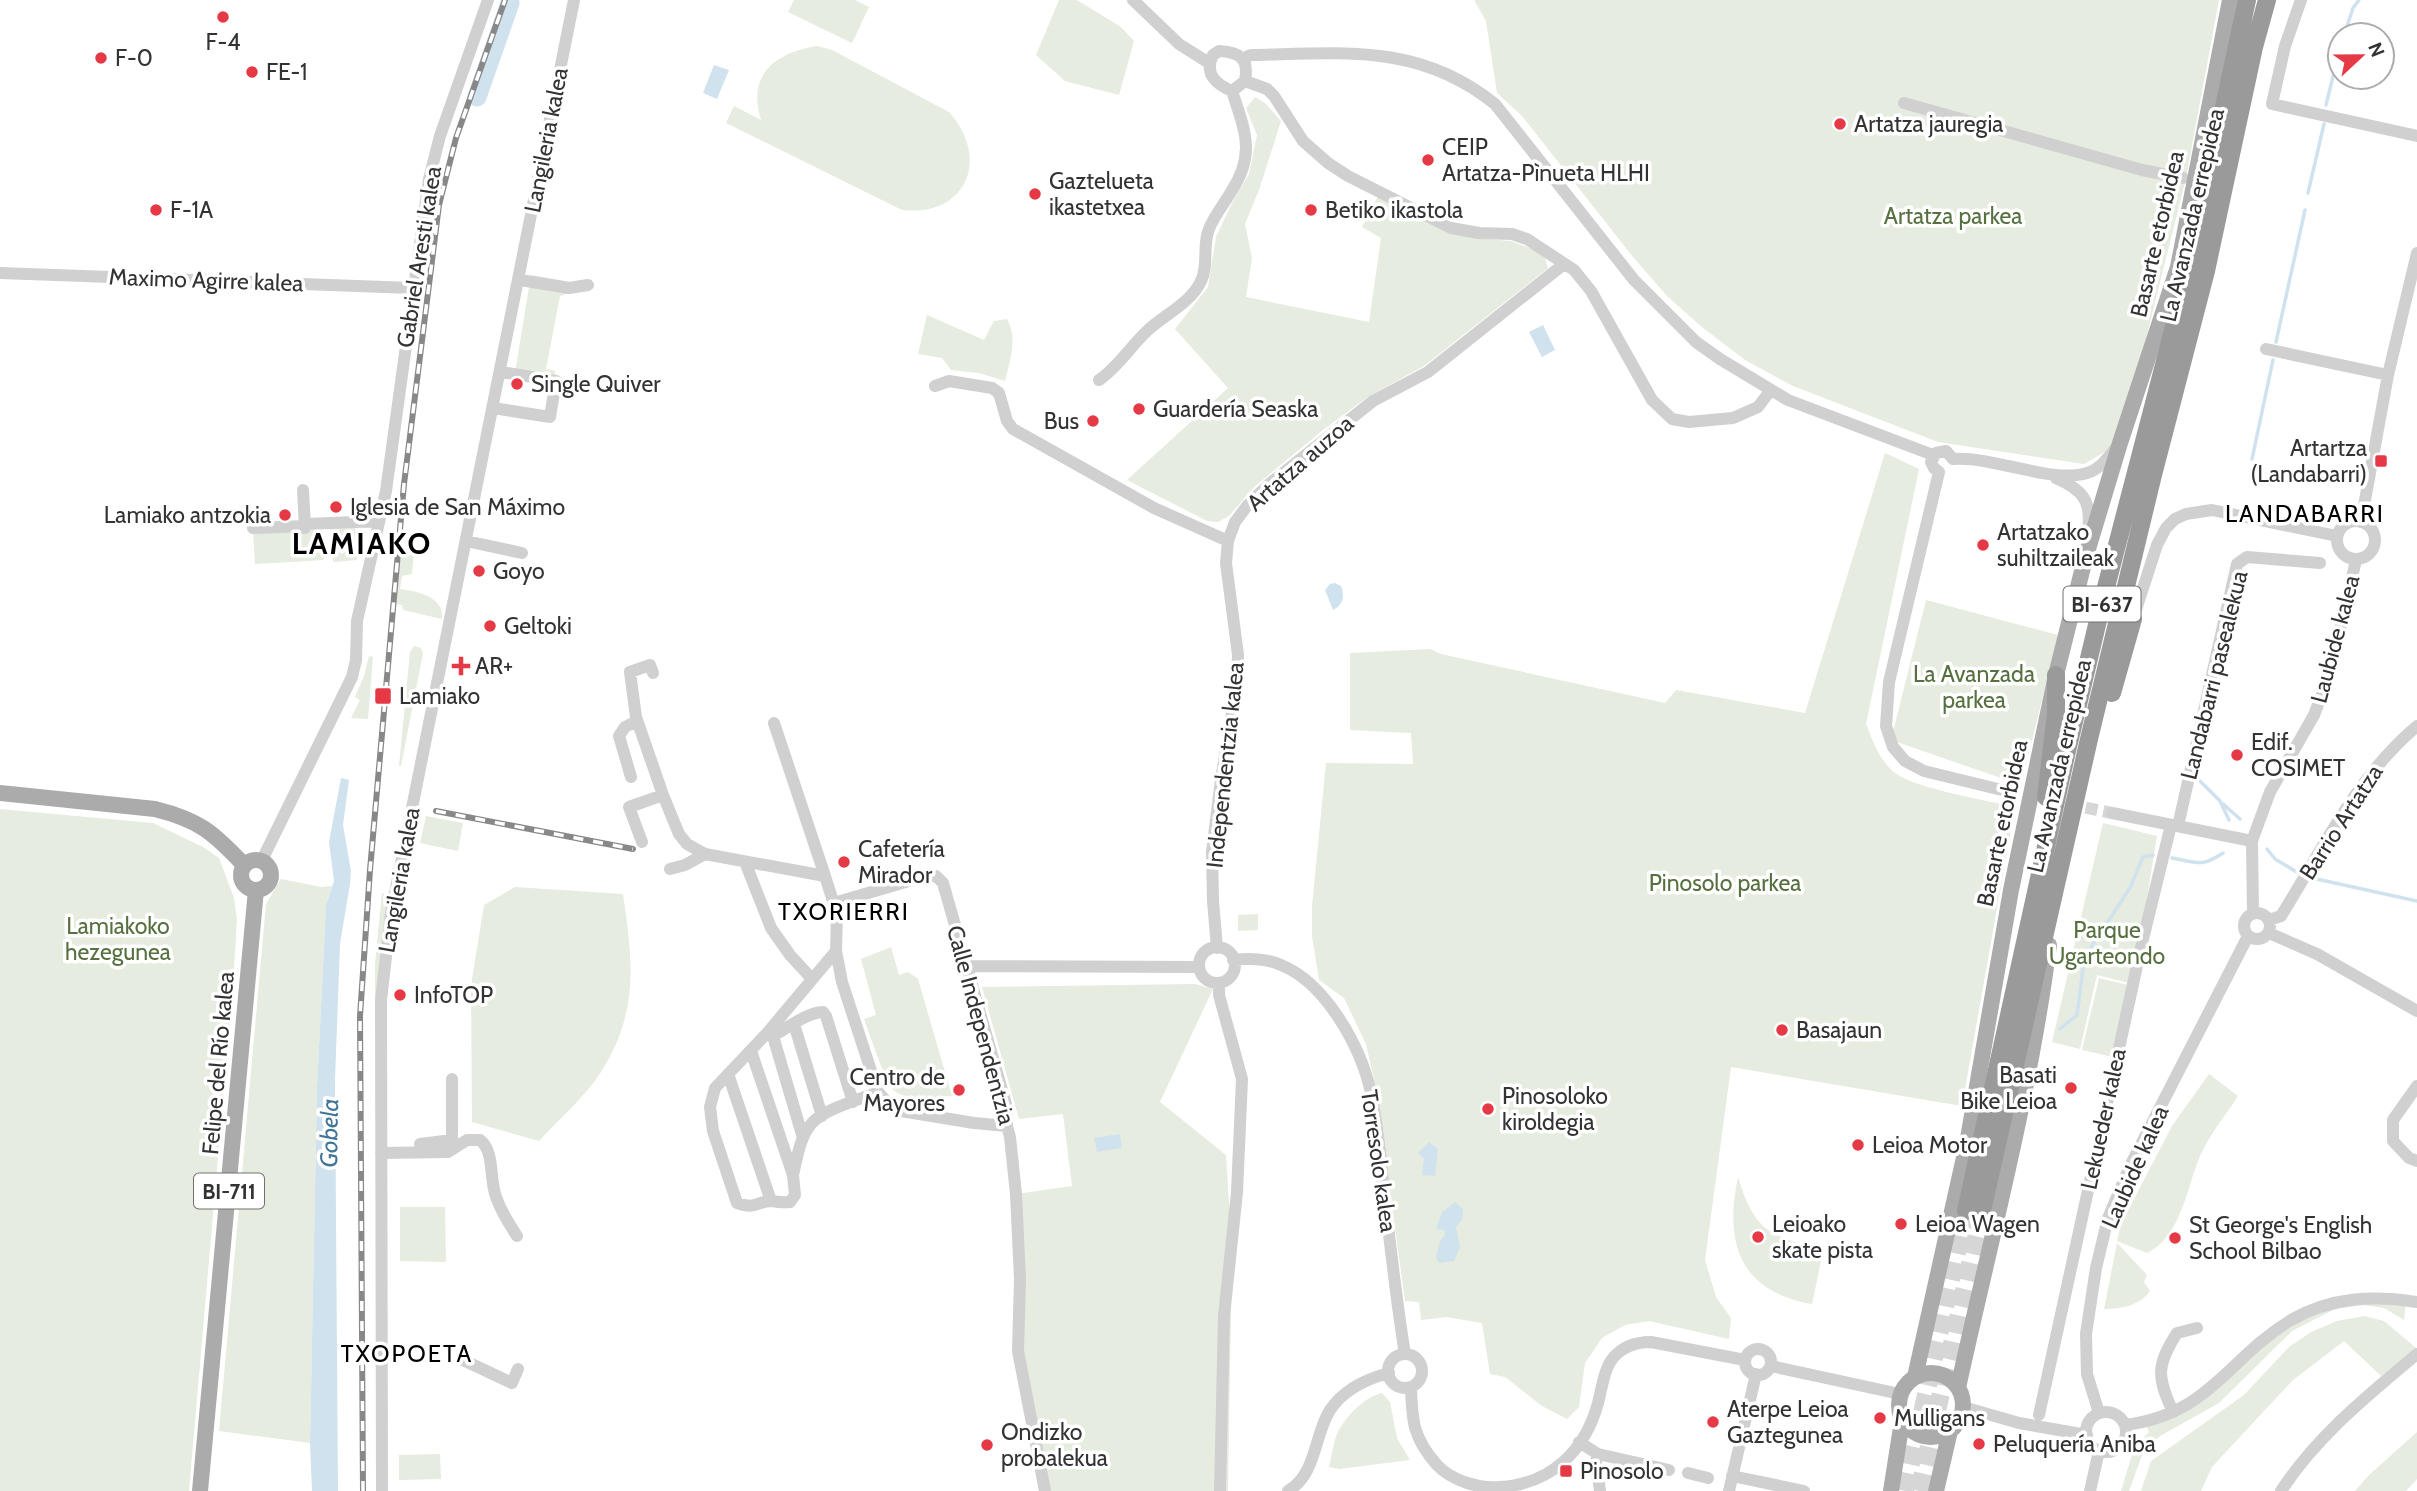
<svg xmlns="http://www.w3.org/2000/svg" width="2417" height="1491" viewBox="0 0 2417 1491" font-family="Cabin,sans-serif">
	<rect width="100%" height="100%" fill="#fff"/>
	<path fill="#e6ecdf" d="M 794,0 L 855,0 L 869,7 L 852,43 L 788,12 Z
		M 1059,0 L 1077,0 L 1121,27 L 1134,41 L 1119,95 L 1065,81 L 1036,55 Z
		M 1474,0 L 2219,0 L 2186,178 L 2120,443 L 2084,464 L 1938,442 L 1793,386 L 1745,360 L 1702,327 L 1668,297 L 1633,257 L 1522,116 L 1497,93 L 1486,21 Z
		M 817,46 L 832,50 L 949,112 C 991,159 966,217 902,210 L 726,123 L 734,106 L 761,120 C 747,74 775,53 817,46 Z
		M 1255,97 L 1266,104 L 1281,121 L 1259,190 L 1245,224 L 1252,258 L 1246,297 L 1369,322 L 1381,238 L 1362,227 L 1378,196 L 1474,238 L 1511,241 L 1535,250 L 1545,258 L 1548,268 L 1424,366 L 1366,398 L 1323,430 L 1254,487 L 1229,516 L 1218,522 L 1207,521 L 1127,480 L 1228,388 L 1175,329 L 1208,287 L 1216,237 L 1231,205 L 1249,174 L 1257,135 L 1246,108 Z
		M 531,275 L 570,282 L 567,294 L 560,296 L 546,369 L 555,371 L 553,386 L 514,379 Z
		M 927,315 L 984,340 L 994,321 L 1007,319 C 1018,339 1010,359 1005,381 L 979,373 L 951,370 L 942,358 L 918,354 Z
		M 1885,453 L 1919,469 L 1866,724 C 1873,742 1881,764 1898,775 C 1923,790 1985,800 2015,807 L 1962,1106 L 1731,1067 L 1705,1260 L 1716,1297 L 1731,1318 L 1729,1339 L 1649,1321 L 1625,1325 L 1602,1338 L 1585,1363 L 1579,1407 L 1567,1419 L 1542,1406 L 1505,1377 L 1490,1374 L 1482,1323 L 1446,1317 L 1421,1320 L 1419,1302 L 1405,1301 L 1376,1088 L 1366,1044 L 1344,998 L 1319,980 L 1312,936 L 1312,906 L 1326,763 L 1413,764 L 1411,733 L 1350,730 L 1350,653 L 1430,649 L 1441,654 L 1665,703 L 1676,690 L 1805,713 Z
		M 355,525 L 357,560 L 333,562 L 330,527 Z
		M 322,527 L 324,560 L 255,564 L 253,531 Z
		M 401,551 L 414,552 L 412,574 L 402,576 L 400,589 C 417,591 445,597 442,619 L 403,610 L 402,605 L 396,604 Z
		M 1926,600 L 2058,635 L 2021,785 L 1891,740 Z
		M 414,646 L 421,648 L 423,653 L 401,766 L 399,766 L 410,652 Z
		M 369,656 L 373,657 L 368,719 L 351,718 L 360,700 L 355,697 L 364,676 Z
		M 0,809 L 153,823 L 203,847 L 219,858 L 234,898 L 237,920 L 233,984 L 189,1491 L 0,1491 Z
		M 426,816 L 463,823 L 458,851 L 420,843 Z
		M 2103,823 L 2157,836 L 2133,984 L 2097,975 L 2080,1049 L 2052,1042 Z
		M 281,879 L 321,887 L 332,886 L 326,905 L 317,1088 L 310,1443 L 219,1431 L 266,904 Z
		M 515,887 L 623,894 C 633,962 639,1012 601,1072 C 585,1097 559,1119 539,1141 L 472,1122 L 471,985 L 484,905 Z
		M 382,893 L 389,894 L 375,1003 L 375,964 Z
		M 1258,914 L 1258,930 L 1238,931 L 1238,915 Z
		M 891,947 L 899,975 L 908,972 L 918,979 L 952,1096 C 929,1097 898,1105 886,1080 L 864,1019 L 876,1015 L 861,959 Z
		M 2099,978 L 2128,985 L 2113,1057 L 2082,1050 Z
		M 1195,984 L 1213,989 L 1160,1102 L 1226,1155 L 1232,1249 L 1228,1491 L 1047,1491 L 1018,1351 L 1016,1194 L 1072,1186 L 1063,1114 L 1019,1119 L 982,987 Z
		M 2209,1074 L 2238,1096 C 2226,1115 2209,1135 2200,1156 C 2187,1187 2181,1237 2147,1253 L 2117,1241 L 2121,1224 L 2172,1126 Z
		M 1738,1177 C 1745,1199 1752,1221 1773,1233 C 1791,1242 1809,1245 1821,1261 L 1812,1304 C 1739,1291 1724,1243 1738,1177 Z
		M 400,1207 L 445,1207 L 446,1262 L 400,1261 Z
		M 2117,1243 L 2147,1275 L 2144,1282 L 2150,1291 C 2139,1306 2121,1309 2104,1309 Z
		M 2406,1302 L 2404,1320 L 2384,1308 L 2362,1305 L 2335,1309 L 2292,1331 L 2219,1403 L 2160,1436 L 2147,1448 L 2141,1458 L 2129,1491 L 2121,1491 L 2134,1448 L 2149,1432 L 2146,1425 L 2187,1409 L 2272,1338 L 2303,1317 L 2330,1306 Z
		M 2364,1316 L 2384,1321 L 2416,1348 L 2381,1376 L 2344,1341 L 2293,1380 L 2212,1467 L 2201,1491 L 2141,1491 L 2151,1461 L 2244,1395 L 2289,1347 L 2311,1332 L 2337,1321 Z
		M 1382,1393 L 1390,1402 L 1397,1438 L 1410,1460 L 1339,1469 L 1329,1467 C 1332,1456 1333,1444 1337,1434 C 1345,1417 1364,1397 1382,1393 Z
		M 2417,1432 L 2417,1479 L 2406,1491 L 2355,1491 L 2368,1476 Z
		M 440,1454 L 441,1479 L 399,1480 L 399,1455 Z"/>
	<path fill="#cfe2ee" d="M 714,65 L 729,70 L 717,99 L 703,93 Z
		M 1543,325 L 1555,350 L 1542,357 L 1529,332 Z
		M 1335,583 L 1341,586 C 1345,597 1343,605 1333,610 L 1325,590 L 1330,584 Z
		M 341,778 L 349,780 L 343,825 L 351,871 L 350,884 L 340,944 L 335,1080 L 338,1491 L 312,1491 L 310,1443 L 317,1088 L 326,905 L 334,881 L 329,842 Z
		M 1120,1134 L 1122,1148 L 1097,1152 L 1094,1138 Z
		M 1429,1142 L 1438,1149 L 1435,1176 L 1422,1175 L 1424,1159 L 1418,1153 Z
		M 1455,1202 L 1463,1209 L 1462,1220 L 1456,1227 L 1460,1247 L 1454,1261 L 1439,1263 L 1436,1258 L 1440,1241 L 1445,1235 L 1444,1230 L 1436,1229 L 1442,1212 Z"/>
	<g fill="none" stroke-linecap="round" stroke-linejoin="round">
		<path stroke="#cfe2ee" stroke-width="3.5" d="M 2344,35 L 2353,8 L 2359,0
			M 2326,105 L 2340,48
			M 2308,193 L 2324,124
			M 2276,342 L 2305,210
			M 2252,459 L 2273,360
			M 2200,781 L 2220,801 L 2229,820
			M 2223,804 L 2240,819
			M 2267,849 L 2275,859 L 2300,874
			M 2172,858 C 2196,862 2201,868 2223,853
			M 2312,878 L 2417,901
			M 2060,1029 L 2077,1015 L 2084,961 L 2090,949 L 2130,888 L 2143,857 L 2153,855"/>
		<path stroke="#cfe2ee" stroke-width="19" d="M 477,97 L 510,3"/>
		<path stroke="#d6d6d6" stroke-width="12" stroke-dasharray="12 6" stroke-linecap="butt" d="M 2068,804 L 2112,813"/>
		<path stroke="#d6d6d6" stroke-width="18" stroke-dasharray="18 9" stroke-linecap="butt" d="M 1905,1491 L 1966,1211
			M 1919,1491 L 1981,1215"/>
		<path stroke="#d0d0d0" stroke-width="12" d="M 1133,0 L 1179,44 L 1209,63
			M 2301,0 L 2285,46 L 2272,104 L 2417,136
			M 1219,51 C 1241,52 1249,59 1245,81 L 1232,91 C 1215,84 1204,73 1213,55 Z
			M 1242,59 L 1251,55 C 1344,53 1419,43 1495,104 L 1634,280 L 1696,342 L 1720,359 L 1788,400 L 1933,455
			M 1245,81 L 1267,89 L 1274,96 L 1303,141 L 1328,163 L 1348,176 L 1451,228 L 1479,233 L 1512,234 L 1527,239 L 1574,270 L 1591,291 L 1652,400 L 1672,419 L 1689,422 L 1733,418 L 1758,407 L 1770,391
			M 1904,103 L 2142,170 L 2183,178
			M 0,273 L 412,288
			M 520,280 L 569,288 L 588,285
			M 2266,349 L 2388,375
			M 1099,380 C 1118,367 1130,347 1147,331 C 1164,315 1191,303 1201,281 C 1209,265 1202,245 1209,229 C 1214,216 1224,204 1231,192 C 1256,154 1245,131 1232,91
			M 935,386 L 949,381 L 992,388 L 999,393 L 1007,421 L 1013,429 L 1154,508 L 1228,541
			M 493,408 L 550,417 L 556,381 L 501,372
			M 1953,459 C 1994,456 2051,484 2087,473 C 2100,469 2107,459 2115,449
			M 1939,472 L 1889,682 L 1886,726 L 1893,747 L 1905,761 L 1924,771 L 2010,792
			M 1939,472 L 1934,468 L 1931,462 L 1936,453 L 1946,451 L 1953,459
			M 2056,478 C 2083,490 2092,501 2088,531
			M 303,490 L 305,528
			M2337 540a19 19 0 1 1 38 0a19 19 0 1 1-38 0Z
			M 2361,522 L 2388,375 L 2417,253
			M 305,524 L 379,521
			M 253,528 L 305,526
			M 466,541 L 522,553
			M 2133,619 L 2157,545 L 2166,528 L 2175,519 L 2186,514 L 2212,510 L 2337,536
			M 653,673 L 650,665 L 630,672 L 636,717 L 663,795 L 679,834 L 687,844 L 705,854 L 825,876 L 837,914 L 836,951 L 842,982 L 878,1092 L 890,1105 L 901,1111 L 974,1123 L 1007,1126
			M 774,723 L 825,876
			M 631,777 L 619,736 L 625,727 L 637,721
			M 2112,813 L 2252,841
			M 2178,826 L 2237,564 L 2247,557 L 2320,563
			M 642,842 L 629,807 L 663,795
			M 262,860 L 352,677 L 356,660 L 357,621 L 386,491 L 429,179 L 440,136 L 488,0
			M 745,862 L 771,928 L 790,955 L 812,979
			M 670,869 L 685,865 L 705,854
			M 834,903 L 926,876 L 936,876 L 943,883 L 1006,1104 L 1007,1126 L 1010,1137 L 1016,1194 L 1020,1279 L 1018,1351 L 1045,1491
			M2244 926a13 13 0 1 1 26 0a13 13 0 1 1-26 0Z
			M 2253,913 L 2252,841 L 2270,792 L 2314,715 L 2331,671 L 2356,560
			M 2269,920 L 2281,916 C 2322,850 2357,776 2417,726
			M 2269,933 L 2317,954 L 2417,1011
			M1199 965a18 18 0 1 1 36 0a18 18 0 1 1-36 0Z
			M 1217,948 L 1213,901 L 1212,852 L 1221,780 L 1237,682 L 1238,655 L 1226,563 L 1228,541 L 1235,522 L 1247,506 L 1268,485 L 1373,401 L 1428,372 L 1564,264
			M 1233,960 C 1249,958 1266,958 1281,965 C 1326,983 1361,1047 1371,1093 C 1379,1131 1382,1171 1386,1210 C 1392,1258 1397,1306 1405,1354
			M 967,966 L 1199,967
			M 1219,983 L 1219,995 L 1242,1079 L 1237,1192 L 1224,1316 L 1220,1491
			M 794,1024 L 822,1116
			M 769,1032 L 773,1036 L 803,1138
			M 773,1036 C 788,1028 805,1013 823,1012 L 826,1016 L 853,1102
			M 751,1051 L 793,1175 L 795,1195 L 790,1202 C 783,1203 779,1202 772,1201 C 756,1201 757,1210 737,1203 L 713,1131 L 710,1107 L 715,1088 L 768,1032 L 836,951
			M 728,1074 L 771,1201
			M 2417,1086 L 2393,1120 L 2393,1141 L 2409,1158 L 2417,1161
			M 420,1144 L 452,1140 L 452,1079
			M 381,1153 L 448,1152 L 467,1140 L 480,1140 C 495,1152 489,1178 496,1197 C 501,1211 509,1224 517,1236
			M 793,1175 C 797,1158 800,1136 812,1123 C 824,1109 861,1099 878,1092
			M1745 1362a13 13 0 1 1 26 0a13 13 0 1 1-26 0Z
			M1388 1371a17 17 0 1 1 34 0a17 17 0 1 1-34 0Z
			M 461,1359 L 512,1383 L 518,1369
			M 1771,1366 L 1900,1394
			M 1411,1387 C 1412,1421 1413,1438 1437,1465 C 1452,1481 1480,1489 1500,1487 C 1551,1484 1585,1451 1598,1403 C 1602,1388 1604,1369 1613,1358 C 1623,1346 1637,1342 1651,1342 L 1745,1360
			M 1963,1407 L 2019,1423 L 2087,1435
			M 2173,1412 C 2157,1377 2156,1366 2177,1333 L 2197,1328
			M2086 1432a20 20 0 1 1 40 0a20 20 0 1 1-40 0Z
			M 2099,1413 L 2087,1374 L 2086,1334 L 2096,1268 L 2108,1218 L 2130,1166 L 2248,936
			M 2039,1415 L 2142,943 L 2171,825
			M 2125,1425 C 2210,1414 2227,1359 2291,1320 C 2331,1297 2373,1295 2417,1302
			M 1579,1442 L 1598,1454 L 1669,1470
			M 1598,1454 L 1596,1462 L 1600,1491
			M 1688,1473 L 1708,1478
			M 1732,1476 L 1804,1491
			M 382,1491 L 381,1000 L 391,913 L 574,0
			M 1288,1491 C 1317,1474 1314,1435 1330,1410 C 1344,1389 1366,1379 1389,1373
			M 1729,1491 L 1756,1374
			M 2090,1491 L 2099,1451
			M 2281,1491 C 2317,1436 2367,1396 2417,1354"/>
		<path stroke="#ababab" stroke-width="16" d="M 0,793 L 155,809 C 199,820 213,832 244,865
			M241 875a15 15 0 1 1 30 0a15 15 0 1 1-30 0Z
			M1899 1405a32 32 0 1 1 64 0a32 32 0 1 1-64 0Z
			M 1915,1377 L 1967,1144 L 2011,890 L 2056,675 L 2085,559 L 2120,443 L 2178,267 L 2230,0
			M 1958,1388 C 1990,1241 2030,1094 2049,945
			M 200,1491 L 256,890
			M 1891,1491 L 1902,1421
			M 1936,1491 L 1950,1431"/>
		<path stroke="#9a9a9a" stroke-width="18" d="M 2112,693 L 2133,619
			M 2046,797 L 2056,713 L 2056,675
			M 1966,1211 L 2067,751 L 2105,591 L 2189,269 L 2247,0
			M 1981,1215 L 2089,739 L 2153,475 L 2206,271 L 2254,47 L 2267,0"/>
		<defs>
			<path id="rail" d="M 436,811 L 633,849
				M 363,1491 L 360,1016 L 370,870 L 404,484 L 439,205 L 456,138 L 505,0"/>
		</defs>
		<use href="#rail" stroke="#888" stroke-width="6"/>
		<use href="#rail" stroke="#fff" stroke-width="3.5" stroke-dasharray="10" stroke-linecap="butt"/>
	</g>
	<g fill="#e63946" stroke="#fff" stroke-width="2.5">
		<circle cx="223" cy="17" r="7"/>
		<circle cx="101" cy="58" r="7"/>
		<circle cx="252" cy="72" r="7"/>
		<circle cx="1840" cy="124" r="7"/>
		<circle cx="1428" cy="160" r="7"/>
		<circle cx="1035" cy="194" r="7"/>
		<circle cx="156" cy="210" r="7"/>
		<circle cx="1311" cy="210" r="7"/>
		<circle cx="517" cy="384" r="7"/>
		<circle cx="1139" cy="409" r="7"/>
		<circle cx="1093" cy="421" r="7"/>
		<rect x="2374" y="454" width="14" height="14" rx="3.5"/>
		<circle cx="336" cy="507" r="7"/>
		<circle cx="285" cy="515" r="7"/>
		<circle cx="1983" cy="545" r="7"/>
		<circle cx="479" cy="571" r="7"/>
		<circle cx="490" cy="626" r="7"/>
		<path d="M457.5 655.5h7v7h7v7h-7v7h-7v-7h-7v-7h7z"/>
		<rect x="374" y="687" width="18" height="18" rx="3.5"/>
		<circle cx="2237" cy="755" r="7"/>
		<circle cx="844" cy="862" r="7"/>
		<circle cx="400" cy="995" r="7"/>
		<circle cx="1782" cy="1030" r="7"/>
		<circle cx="2071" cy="1088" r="7"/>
		<circle cx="959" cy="1090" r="7"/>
		<circle cx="1488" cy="1109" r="7"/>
		<circle cx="1858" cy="1145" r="7"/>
		<circle cx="1901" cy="1224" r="7"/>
		<circle cx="1758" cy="1237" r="7"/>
		<circle cx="2175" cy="1238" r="7"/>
		<circle cx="1880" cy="1418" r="7"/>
		<circle cx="1713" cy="1422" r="7"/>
		<circle cx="1979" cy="1444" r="7"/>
		<circle cx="987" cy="1445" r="7"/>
		<rect x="1559" y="1464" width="14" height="14" rx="3.5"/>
	</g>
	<g text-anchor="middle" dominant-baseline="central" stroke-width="7" stroke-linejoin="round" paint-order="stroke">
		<g fill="#fff" stroke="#707070" stroke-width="2">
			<rect x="2063.5" y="586.5" width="77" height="35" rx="5"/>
			<rect x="194" y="1173.5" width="70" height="35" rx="5"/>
		</g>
		<g font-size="21" font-weight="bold" fill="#333">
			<text x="2102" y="604">BI-637</text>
			<text x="229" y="1191">BI-711</text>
		</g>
		<g font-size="23" fill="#333" stroke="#fff" text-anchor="start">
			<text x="223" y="42" text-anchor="middle">F-4</text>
			<text x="115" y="58">F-0</text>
			<text x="266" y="72">FE-1</text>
			<text x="1854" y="124">Artatza jauregia</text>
			<text x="1442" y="147">CEIP<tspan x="1442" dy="26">Artatza-Pìnueta HLHI</tspan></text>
			<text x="1049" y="181">Gaztelueta<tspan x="1049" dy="26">ikastetxea</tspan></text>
			<text x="170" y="210">F-1A</text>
			<text x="1325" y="210">Betiko ikastola</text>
			<text x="531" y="384">Single Quiver</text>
			<text x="1153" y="409">Guardería Seaska</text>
			<text x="1079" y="421" text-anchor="end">Bus</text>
			<text x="2367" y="448" text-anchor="end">Artartza<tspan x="2367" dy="26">(Landabarri)</tspan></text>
			<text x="350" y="507">Iglesia de San Máximo</text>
			<text x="271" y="515" text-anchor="end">Lamiako antzokia</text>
			<text x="1997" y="532">Artatzako<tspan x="1997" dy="26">suhiltzaileak</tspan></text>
			<text x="493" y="571">Goyo</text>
			<text x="504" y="626">Geltoki</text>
			<text x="475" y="666">AR+</text>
			<text x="399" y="696">Lamiako</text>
			<text x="2251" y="742">Edif.<tspan x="2251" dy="26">COSIMET</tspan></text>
			<text x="858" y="849">Cafetería<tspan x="858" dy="26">Mirador</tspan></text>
			<text x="414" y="995">InfoTOP</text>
			<text x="1796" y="1030">Basajaun</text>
			<text x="2057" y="1075" text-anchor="end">Basati<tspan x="2057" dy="26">Bike Leioa</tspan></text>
			<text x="945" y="1077" text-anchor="end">Centro de<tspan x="945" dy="26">Mayores</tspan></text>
			<text x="1502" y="1096">Pinosoloko<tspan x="1502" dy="26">kiroldegia</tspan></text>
			<text x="1872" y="1145">Leioa Motor</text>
			<text x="1772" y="1224">Leioako<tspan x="1772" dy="26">skate pista</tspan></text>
			<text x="1915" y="1224">Leioa Wagen</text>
			<text x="2189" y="1225">St George's English<tspan x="2189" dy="26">School Bilbao</tspan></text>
			<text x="1727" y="1409">Aterpe Leioa<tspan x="1727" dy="26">Gaztegunea</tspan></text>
			<text x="1894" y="1418">Mulligans</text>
			<text x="1001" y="1432">Ondizko<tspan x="1001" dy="26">probalekua</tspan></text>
			<text x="1993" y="1444">Peluquería Aniba</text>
			<text x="1580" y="1471">Pinosolo</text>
		</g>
		<g font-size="23" fill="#333" stroke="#fff">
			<text transform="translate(546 140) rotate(-79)">Langileria kalea</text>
			<text transform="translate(2192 215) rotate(-77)">La Avanzada errepidea</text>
			<text transform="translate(2157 234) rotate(-77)">Basarte etorbidea</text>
			<text transform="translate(419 257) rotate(-81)">Gabriel Aresti kalea</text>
			<text transform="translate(206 280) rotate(2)">Maximo Agirre kalea</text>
			<text transform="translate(1300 463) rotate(-41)">Artatza auzoa</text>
			<text transform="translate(2335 639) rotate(-75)">Laubide kalea</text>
			<text transform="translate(2214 675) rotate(-76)">Landabarri pasealekua</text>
			<text transform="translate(1225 765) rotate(-84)">Independentzia kalea</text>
			<text transform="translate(2059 766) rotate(-77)">La Avanzada errepidea</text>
			<text transform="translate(2341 822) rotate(-57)">Barrio Artatza</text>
			<text transform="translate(2002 823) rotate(-78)">Basarte etorbidea</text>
			<text transform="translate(399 880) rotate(-80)">Langileria kalea</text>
			<text transform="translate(981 1025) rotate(75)">Calle Independentzia</text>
			<text transform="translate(218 1063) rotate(-85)">Felipe del Río kalea</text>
			<text transform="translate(2103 1119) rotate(-78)">Lekueder kalea</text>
			<text transform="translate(1379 1161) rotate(82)">Torresolo kalea</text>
			<text transform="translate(2135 1167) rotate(-66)">Laubide kalea</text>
		</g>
		<g font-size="23" fill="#56703f" stroke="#fff">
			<text x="1953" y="216">Artatza parkea</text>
			<text x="1974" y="674">La Avanzada<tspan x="1974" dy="26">parkea</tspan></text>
			<text x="1725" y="883">Pinosolo parkea</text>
			<text x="118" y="926">Lamiakoko<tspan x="118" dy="26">hezegunea</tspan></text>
			<text x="2107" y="930">Parque<tspan x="2107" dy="26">Ugarteondo</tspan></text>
		</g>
		<g font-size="24" letter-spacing="2" fill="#000" stroke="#fff">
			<text x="2305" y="513">LANDABARRI</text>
			<text x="844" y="911">TXORIERRI</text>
			<text x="407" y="1353">TXOPOETA</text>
		</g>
		<g font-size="24" font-style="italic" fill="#3f7597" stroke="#fff">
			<text transform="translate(329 1133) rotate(-89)">Gobela</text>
		</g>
		<g font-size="30" font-weight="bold" letter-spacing="2" fill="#000" stroke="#fff">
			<text x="362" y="543">LAMIAKO</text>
		</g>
	</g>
	<g transform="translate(2361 56) rotate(68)"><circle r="33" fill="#ffffff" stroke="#adadad" stroke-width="2"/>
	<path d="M0-5L12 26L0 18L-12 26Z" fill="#e63946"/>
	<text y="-10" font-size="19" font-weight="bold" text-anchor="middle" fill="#333333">N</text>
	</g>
</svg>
